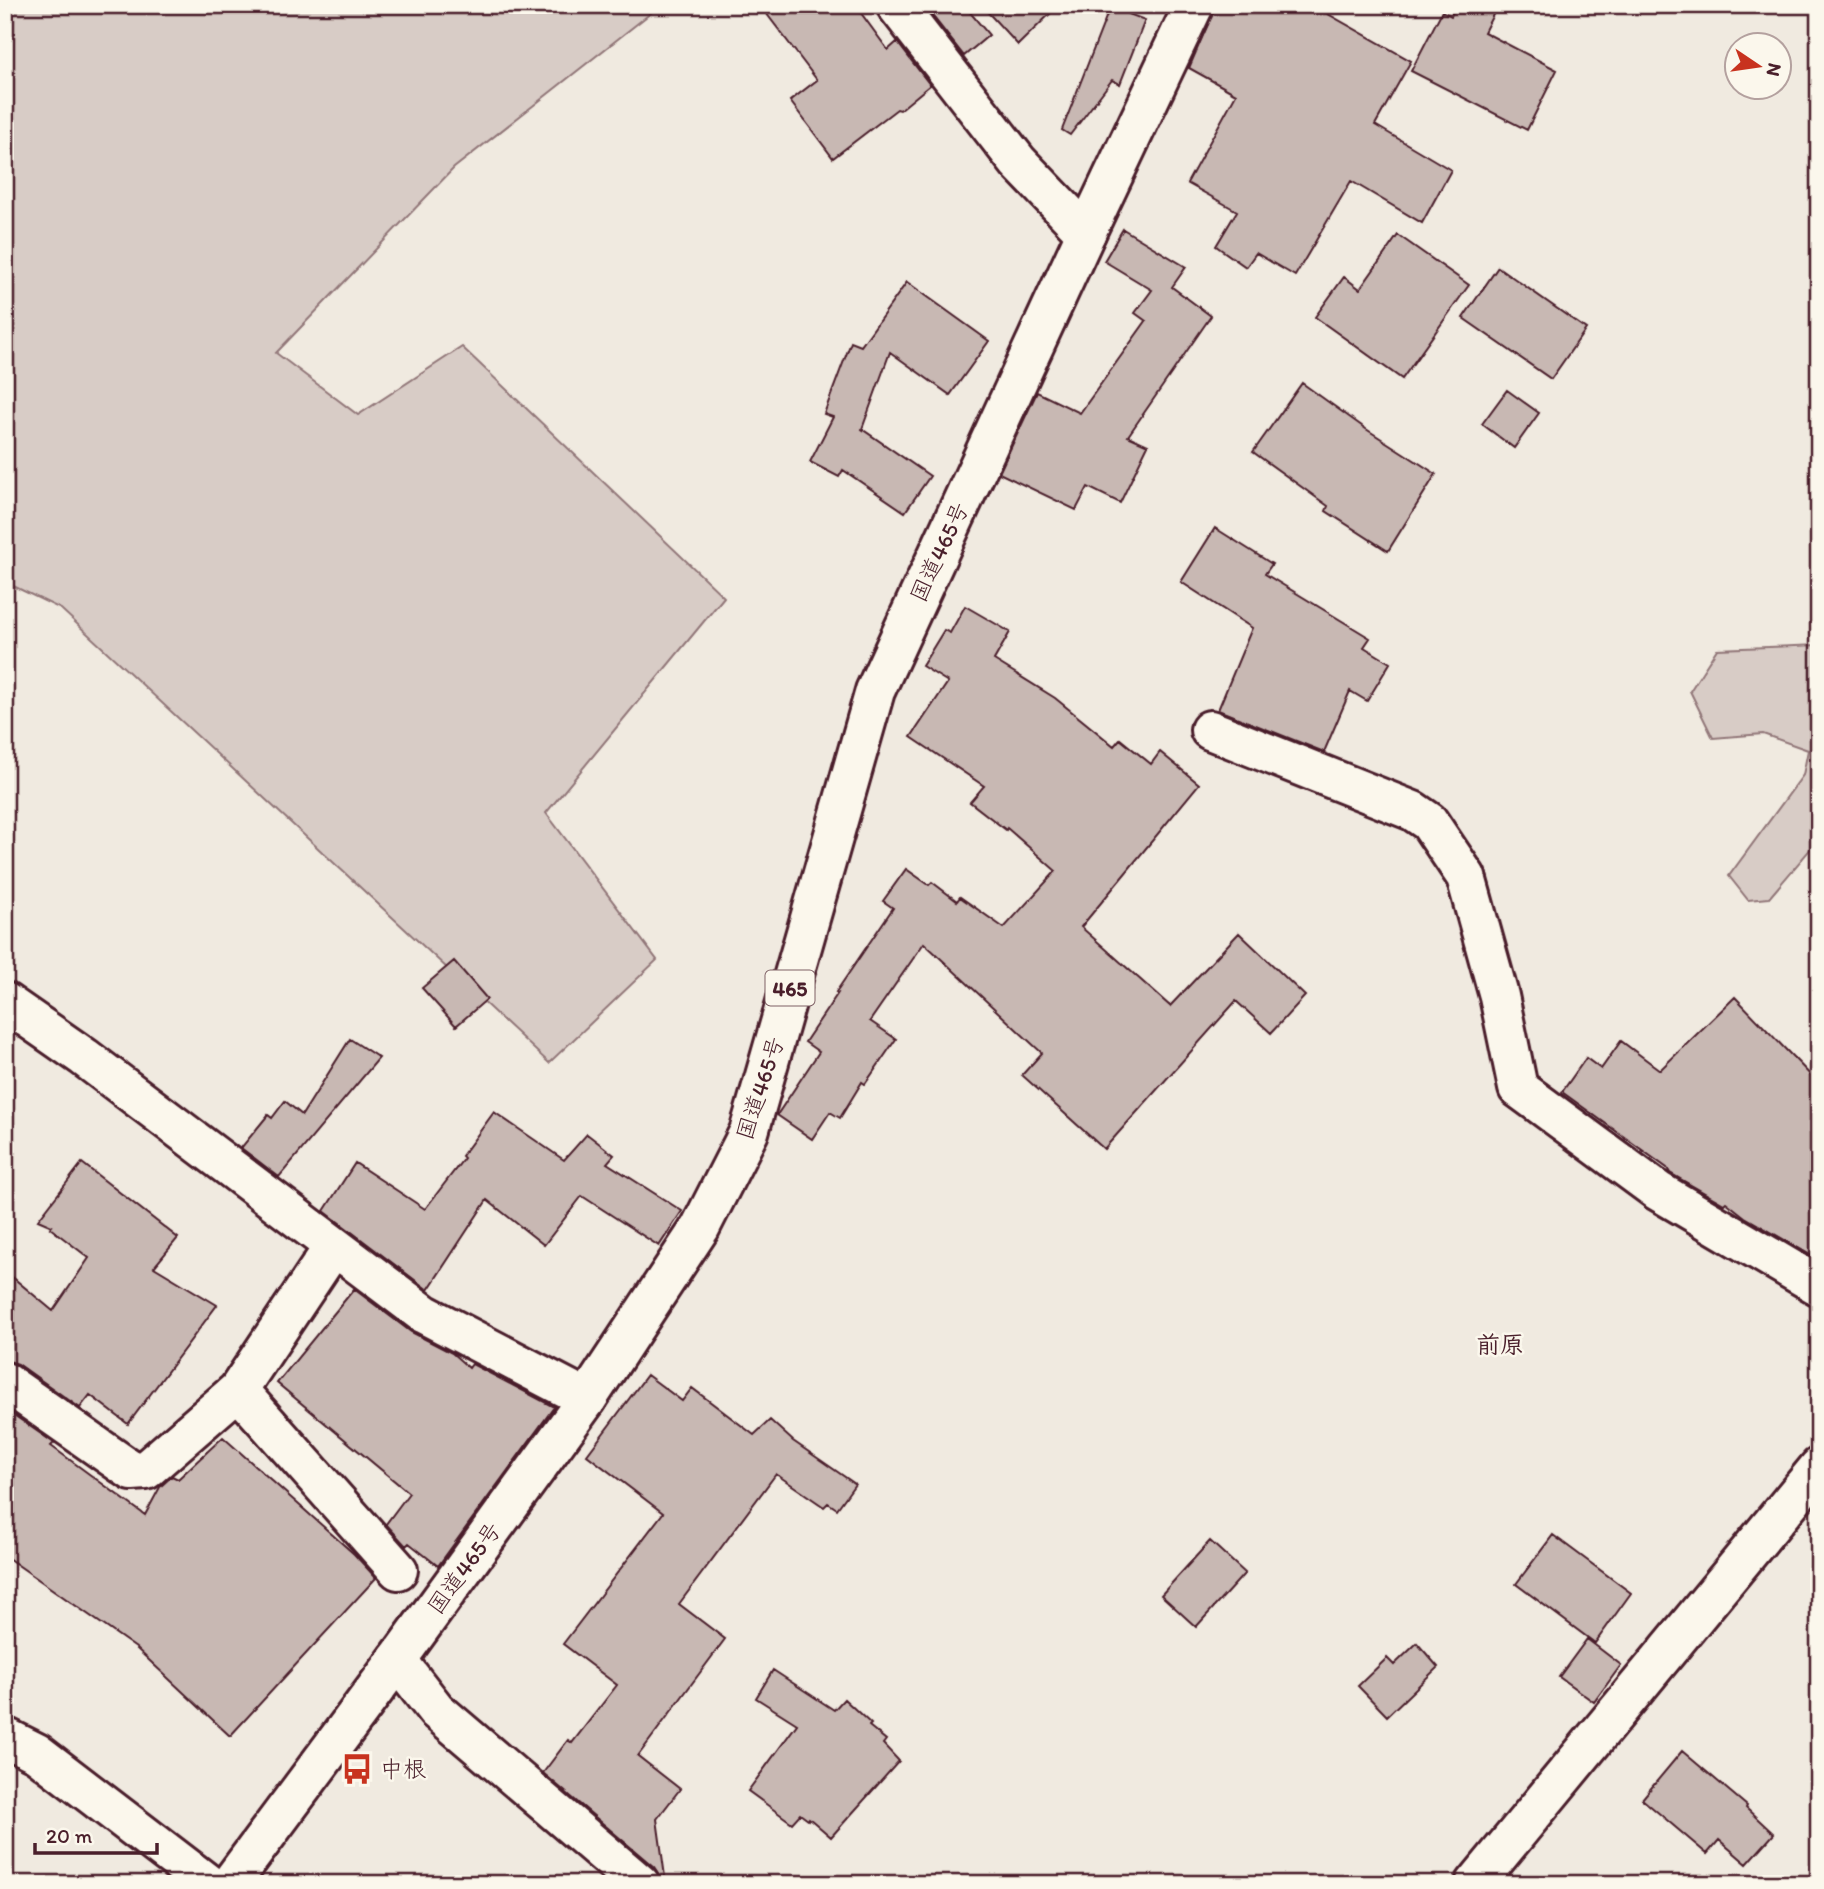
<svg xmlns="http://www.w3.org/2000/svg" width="1824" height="1889" viewBox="0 0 1824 1889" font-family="Itim,'Klee One',sans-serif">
	<rect width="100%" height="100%" fill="#f0eae0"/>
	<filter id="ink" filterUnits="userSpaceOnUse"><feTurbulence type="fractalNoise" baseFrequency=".0143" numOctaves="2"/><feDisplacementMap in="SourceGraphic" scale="14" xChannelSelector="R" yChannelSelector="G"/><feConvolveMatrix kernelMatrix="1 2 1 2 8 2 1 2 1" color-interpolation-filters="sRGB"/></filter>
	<g filter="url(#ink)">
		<path fill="#d8ccc6" stroke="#917678" stroke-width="2" d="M 5,5 L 661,5 L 454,168 L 276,353 L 358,415 L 462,347 L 724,597 L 546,813 L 657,960 L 549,1063 L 61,609 L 5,582 Z
			M 1819,645 L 1819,839 L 1769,898 L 1748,900 L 1729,876 L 1803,775 L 1808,750 L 1763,734 L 1713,738 L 1690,691 L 1717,649 Z"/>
		<path fill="#c8b8b3" stroke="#4a1f2b" stroke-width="2" d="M 760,5 L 855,5 L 888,50 L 897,42 L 930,85 L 900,110 L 897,109 L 833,158 L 790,101 L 817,80 Z
			M 941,5 L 964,5 L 989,35 L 964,56 L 931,14 Z
			M 981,5 L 1059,5 L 1018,45 Z
			M 1216,5 L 1312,5 L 1411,61 L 1375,125 L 1451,170 L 1422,223 L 1351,181 L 1295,276 L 1256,253 L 1246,267 L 1216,246 L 1237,211 L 1187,183 L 1236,94 L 1189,68 Z
			M 1457,5 L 1498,5 L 1484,32 L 1557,70 L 1527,130 L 1411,71 L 1442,11 L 1451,16 Z
			M 1110,7 L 1145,20 L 1120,84 L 1112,80 L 1070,135 L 1062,130 Z
			M 1123,229 L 1186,267 L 1172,287 L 1211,316 L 1128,436 L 1148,445 L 1120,503 L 1088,487 L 1076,510 L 999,473 L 1037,392 L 1080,413 L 1146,321 L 1135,313 L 1152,290 L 1104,261 Z
			M 1398,235 L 1469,285 L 1402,379 L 1315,317 L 1344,277 L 1360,289 Z
			M 1498,267 L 1586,329 L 1551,379 L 1463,318 Z
			M 907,282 L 989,341 L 950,395 L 890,352 L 862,429 L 930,476 L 905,512 L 843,470 L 839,477 L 810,462 L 833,417 L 824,414 L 851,342 L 861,346 Z
			M 1302,383 L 1366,429 L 1436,474 L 1388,551 L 1326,511 L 1328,506 L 1253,452 Z
			M 1507,390 L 1539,413 L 1514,448 L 1482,424 Z
			M 1215,528 L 1272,564 L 1265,574 L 1370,638 L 1364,647 L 1390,663 L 1367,701 L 1350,691 L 1324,752 L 1218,710 L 1252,628 L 1181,582 Z
			M 965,606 L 1010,632 L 994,660 L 1055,698 L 1114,746 L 1120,739 L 1151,764 L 1160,752 L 1199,784 L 1081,927 L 1170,1006 L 1239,933 L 1305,996 L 1271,1033 L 1236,1001 L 1104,1149 L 1022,1075 L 1042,1053 L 924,943 L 870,1021 L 896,1039 L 865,1084 L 862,1082 L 840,1118 L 830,1112 L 812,1139 L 777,1115 L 819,1052 L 805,1042 L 838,993 L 836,992 L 893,908 L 883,901 L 906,869 L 929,885 L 932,882 L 957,901 L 960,897 L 1004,928 L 1056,871 L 1007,828 L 1006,830 L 970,802 L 984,786 L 911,737 L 948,682 L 922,666 L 944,630 L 950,633 Z
			M 454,961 L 487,999 L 456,1026 L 422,988 Z
			M 1735,997 L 1819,1084 L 1819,1260 L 1745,1217 L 1726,1202 L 1724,1204 L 1670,1173 L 1667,1168 L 1562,1092 L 1586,1058 L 1601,1069 L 1621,1041 L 1660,1070 Z
			M 350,1039 L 379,1058 L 279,1177 L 241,1148 L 268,1115 L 272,1118 L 285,1101 L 302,1115 Z
			M 494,1112 L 564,1160 L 587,1134 L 614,1155 L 607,1163 L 682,1211 L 659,1246 L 582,1196 L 544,1245 L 487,1200 L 428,1290 L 324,1211 L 355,1163 L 425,1209 L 464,1158 L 462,1156 Z
			M 82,1163 L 178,1238 L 154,1267 L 217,1305 L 128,1424 L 90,1395 L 80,1408 L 18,1364 L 5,1360 L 5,1271 L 53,1311 L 89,1258 L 50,1228 L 52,1226 L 38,1220 Z
			M 354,1289 L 411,1332 L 452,1353 L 469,1368 L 472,1364 L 554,1407 L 438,1566 L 409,1543 L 406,1546 L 386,1524 L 409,1493 L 277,1383 Z
			M 647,1375 L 682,1401 L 692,1388 L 754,1435 L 770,1420 L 793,1441 L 855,1484 L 837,1509 L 828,1503 L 824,1507 L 776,1474 L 679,1604 L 725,1639 L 638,1756 L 680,1789 L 657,1819 L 666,1884 L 661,1884 L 660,1876 L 654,1867 L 543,1773 L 568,1740 L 572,1743 L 617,1685 L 563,1644 L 663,1513 L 587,1455 Z
			M 5,1409 L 54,1443 L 51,1446 L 145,1515 L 160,1487 L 172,1476 L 178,1479 L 223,1437 L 354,1554 L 376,1578 L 230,1736 L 136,1648 L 5,1556 Z
			M 1553,1535 L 1631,1593 L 1595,1643 L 1516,1584 Z
			M 1210,1541 L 1245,1573 L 1196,1627 L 1161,1595 Z
			M 1587,1639 L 1621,1665 L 1594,1702 L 1559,1677 Z
			M 1417,1643 L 1438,1667 L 1387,1716 L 1358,1686 L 1387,1658 L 1394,1665 Z
			M 773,1670 L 834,1710 L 844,1699 L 871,1724 L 869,1726 L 886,1740 L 883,1744 L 899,1761 L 831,1837 L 809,1818 L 808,1820 L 800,1814 L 792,1823 L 748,1791 L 797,1724 L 756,1698 Z
			M 1682,1751 L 1747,1806 L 1746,1808 L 1774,1834 L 1747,1864 L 1719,1840 L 1707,1854 L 1642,1799 Z"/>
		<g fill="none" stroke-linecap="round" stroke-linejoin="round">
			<defs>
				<path id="minor" d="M 896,5 L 1018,162 L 1086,233
					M 1210,730 L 1413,811 L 1429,822 L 1466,877 L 1499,996 L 1518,1088 L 1658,1191 L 1819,1286
					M 5,1002 L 84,1057 L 424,1314 L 587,1399
					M 5,1382 L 132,1471 L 146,1470 L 238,1390 L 334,1246
					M 238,1390 L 398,1570
					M 397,1660 L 436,1710 L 640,1884
					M 5,1737 L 37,1753 L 208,1884
					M 1475,1884 L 1819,1467"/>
				<path id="trunk" d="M 230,1884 L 397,1660 L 587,1399 L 700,1228 L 749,1132 L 875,691 L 1086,233 L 1194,5"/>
			</defs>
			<use href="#minor" stroke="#4a1f2b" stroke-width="44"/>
			<use href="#trunk" stroke="#4a1f2b" stroke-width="44"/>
			<use href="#minor" stroke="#fbf7ec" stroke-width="38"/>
			<use href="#trunk" stroke="#fbf7ec" stroke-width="38"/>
		</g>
	</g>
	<defs>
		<symbol id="bus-bare" viewBox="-9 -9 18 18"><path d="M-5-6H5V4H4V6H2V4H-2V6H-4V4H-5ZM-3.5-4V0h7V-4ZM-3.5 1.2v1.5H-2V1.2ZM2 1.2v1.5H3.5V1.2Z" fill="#c8321e" stroke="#fbf7ec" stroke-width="2.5" paint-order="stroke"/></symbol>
	</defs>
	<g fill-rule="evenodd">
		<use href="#bus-bare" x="335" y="1747" width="44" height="44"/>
	</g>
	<g text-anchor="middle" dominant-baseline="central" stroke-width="5" stroke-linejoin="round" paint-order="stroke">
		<rect fill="#fbf7ec" stroke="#7f6065" stroke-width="2" x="765.5" y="970.5" width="49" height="35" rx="5"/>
		<g font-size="21" font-weight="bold" fill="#4a1f2b">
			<text x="790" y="988">465</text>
		</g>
		<g font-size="23" fill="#4a1f2b" stroke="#fbf7ec">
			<text transform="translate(939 552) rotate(-65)">国道465号</text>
			<text transform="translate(760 1088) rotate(-72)">国道465号</text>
			<text transform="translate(464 1568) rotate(-54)">国道465号</text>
		</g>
		<g font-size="23" fill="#4a1f2b" stroke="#fbf7ec" text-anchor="start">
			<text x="380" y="1769">中根</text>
		</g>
		<g font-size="24" font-weight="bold" fill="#4a1f2b" stroke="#fbf7ec">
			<text x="1500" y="1344">前原</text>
		</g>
	</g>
	<rect width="1824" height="1889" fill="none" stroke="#fbf7ec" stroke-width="28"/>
	<rect x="14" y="14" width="1796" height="1861" fill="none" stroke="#4a1f2b" stroke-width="2.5" filter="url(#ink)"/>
	<g transform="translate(1758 66) rotate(103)"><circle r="33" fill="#fbf7ec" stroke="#b4a19f" stroke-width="2"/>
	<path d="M0-5L12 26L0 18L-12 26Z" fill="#c8321e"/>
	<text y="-10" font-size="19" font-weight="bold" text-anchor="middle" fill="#4a1f2b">N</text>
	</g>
	<path d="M35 1843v10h122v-10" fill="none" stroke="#4a1f2b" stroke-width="3.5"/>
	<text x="46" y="1843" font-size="21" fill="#4a1f2b" stroke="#fbf7ec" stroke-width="5" paint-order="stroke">20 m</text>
</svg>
